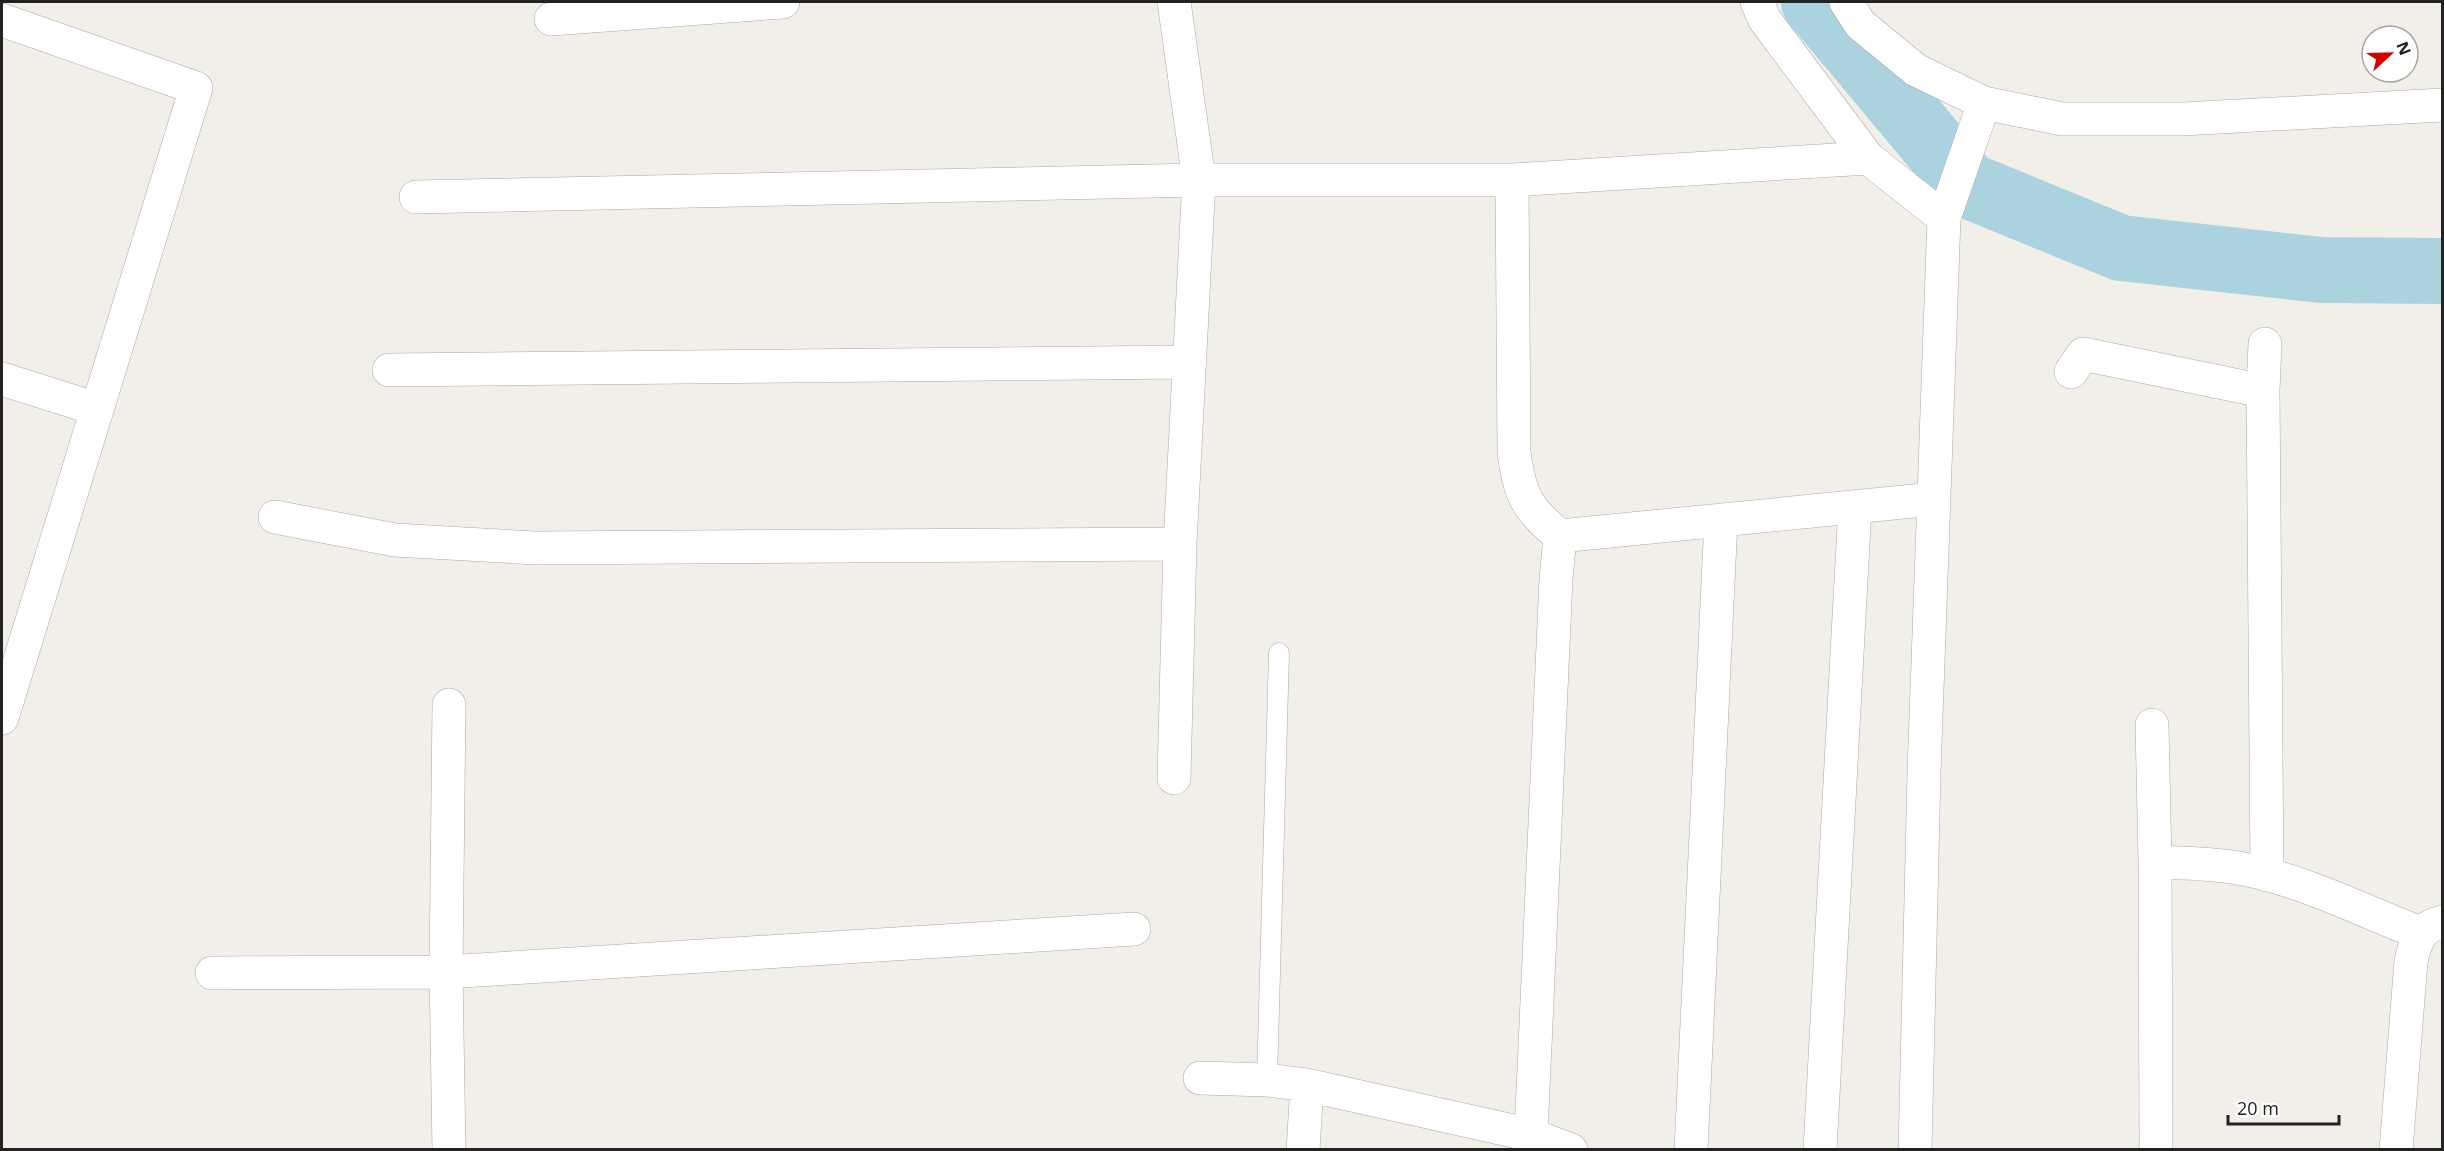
<svg xmlns="http://www.w3.org/2000/svg" width="2444" height="1151" viewBox="0 0 2444 1151" font-family="'Open Sans',sans-serif">
	<rect width="100%" height="100%" fill="#f2efe9"/>
	<g fill="none" stroke-linecap="round" stroke-linejoin="round">
		<path stroke="#aad3df" stroke-width="66" d="M 1814,2 L 1967,185 L 2121,248 L 2321,270 L 2442,271"/>
		<defs>
			<path id="lane" d="M 1267,1080 L 1279,653"/>
			<path id="street" d="M 1757,2 L 1765,20 L 1868,158
				M 1846,2 L 1860,24 L 1916,70 L 1984,103 L 2062,119 L 2183,119 L 2442,105
				M 551,19 L 783,2
				M 2,20 L 196,88 L 2,718
				M 1512,180 L 1514,452 C 1520,496 1526,508 1560,536
				M 416,197 L 1199,180 L 1512,180 L 1868,158 L 1944,218
				M 389,370 L 1189,362
				M 2071,372 L 2083,354 L 2263,391 L 2267,875
				M 2,379 L 97,409
				M 2263,391 L 2265,344
				M 275,517 L 395,540 L 535,548 L 1180,544
				M 449,705 L 446,972 L 449,1150
				M 2152,725 L 2155,862 L 2156,1150
				M 1174,778 L 1180,544 L 1199,180 L 1174,2
				M 2155,862 C 2183,863 2211,863 2238,868 C 2301,879 2361,910 2420,933
				M 212,973 L 446,972 L 1134,929
				M 1200,1078 L 1267,1080 L 1307,1085 L 1531,1135 L 1571,1150
				M 1531,1135 L 1556,579 L 1560,536 L 1934,499
				M 1303,1150 L 1307,1085
				M 1691,1150 L 1721,520
				M 1820,1150 L 1855,507
				M 1915,1150 L 1924,773 L 1944,218 L 1984,103
				M 2396,1150 L 2411,961 C 2416,940 2420,927 2442,922"/>
		</defs>
		<use href="#lane" stroke="#a9a9a9" stroke-width="21"/>
		<use href="#street" stroke="#a9a9a9" stroke-width="34"/>
		<use href="#lane" stroke="#fff" stroke-width="20"/>
		<use href="#street" stroke="#fff" stroke-width="33"/>
	</g>
	<rect width="2444" height="1151" fill="none" stroke="#222222" stroke-width="6"/>
	<g transform="translate(2390 54) rotate(68)"><circle r="28" fill="#ffffff" stroke="#a7a7a7" stroke-width="1.5"/>
	<path d="M0-4.5L10 22L0 15L-10 22Z" fill="#d40000"/>
	<text y="-9" font-size="16" font-weight="bold" text-anchor="middle" fill="#222222">N</text>
	</g>
	<path d="M2228 1115v9h111v-9" fill="none" stroke="#222222" stroke-width="3"/>
	<text x="2237" y="1115" font-size="18" fill="#222222" stroke="#ffffff" stroke-width="4.5" paint-order="stroke">20 m</text>
</svg>
